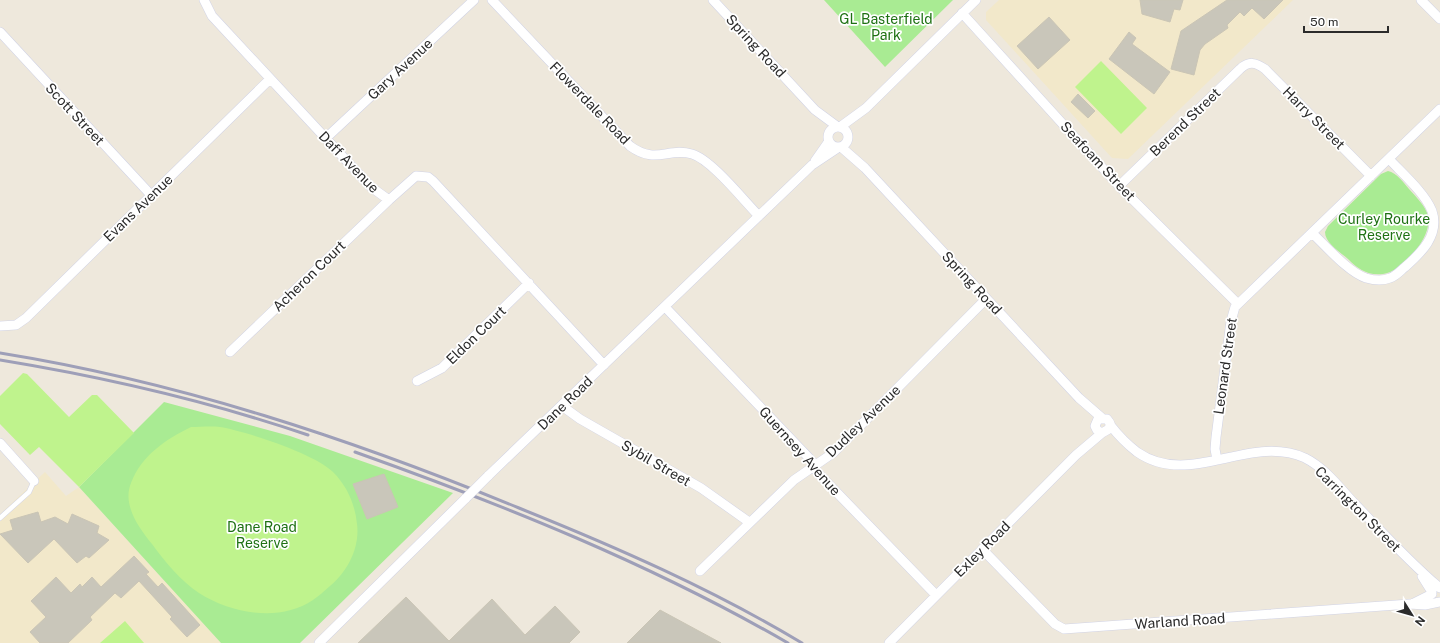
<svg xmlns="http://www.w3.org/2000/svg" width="1440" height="643" viewBox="0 0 1440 643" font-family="'Public Sans',sans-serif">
	<rect width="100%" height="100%" fill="#eee8dc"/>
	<path fill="#f2e8ca" d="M 999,0 L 1293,0 L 1128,159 L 1112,158 L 986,20 L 986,12 Z
		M 45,472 L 66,496 L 79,487 L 221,643 L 0,643 L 0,514 Z"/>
	<path fill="#a9eb93" d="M 824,0 L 953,0 L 885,67 Z
		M 1388,171 C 1397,173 1403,182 1409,189 C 1416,197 1425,205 1428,216 C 1433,237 1402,272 1383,274 C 1368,276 1358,269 1348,259 C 1340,252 1325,243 1325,232 L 1328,226 L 1381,174 Z
		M 164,402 L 290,436 L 453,493 L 300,643 L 221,643 L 79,487 Z"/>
	<path fill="#bff38d" d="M 1101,61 L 1147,108 L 1121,134 L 1075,87 Z
		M 23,373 L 27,374 L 69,417 L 92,395 L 97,395 L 134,433 L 79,487 L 39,447 L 30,455 L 0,424 L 0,396 Z
		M 191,427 C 200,427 211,426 220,427 C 245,431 316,454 333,472 C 347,486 355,504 357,524 C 360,547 348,571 330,586 C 324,591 319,596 313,600 C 279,623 230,613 199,593 C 181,581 165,562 152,544 C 139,528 122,505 131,483 C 142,455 165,440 191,427 Z
		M 125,621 L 144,643 L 100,643 Z"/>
	<path fill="#c9c6ba" stroke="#cac5b5" d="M 1140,0 L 1183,0 L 1180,10 L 1174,9 L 1170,22 L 1142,14 Z
		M 1227,0 L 1283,0 L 1264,19 L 1252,8 L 1244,16 L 1240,12 L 1227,25 L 1228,28 L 1205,44 L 1200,50 L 1194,75 L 1171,69 L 1181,31 Z
		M 1049,17 L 1070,40 L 1038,69 L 1017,46 Z
		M 1129,32 L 1136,38 L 1132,44 L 1170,72 L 1154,94 L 1109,59 Z
		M 1078,94 L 1095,111 L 1088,118 L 1071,102 Z
		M 384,474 L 398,507 L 367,519 L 353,484 Z
		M 38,512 L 41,522 L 55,517 L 68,524 L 72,514 L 99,526 L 97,533 L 109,540 L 89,558 L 86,556 L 77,563 L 54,539 L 28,563 L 0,534 L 13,530 L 10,520 Z
		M 134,556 L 149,572 L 146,574 L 158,587 L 162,583 L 200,625 L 187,637 L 170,619 L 172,617 L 139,581 L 121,598 L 115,593 L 90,617 L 92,620 L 68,643 L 40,643 L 30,632 L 46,617 L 31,601 L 56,577 L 71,593 L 80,584 L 82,587 L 92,577 L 101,587 Z
		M 406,597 L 449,641 L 492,599 L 525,635 L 555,606 L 580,632 L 569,643 L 358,643 Z
		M 660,610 L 721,643 L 627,643 Z"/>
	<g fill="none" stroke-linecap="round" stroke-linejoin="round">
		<defs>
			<path id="lane" d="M 0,518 L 29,492 L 34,481"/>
			<path id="street" d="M 204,0 L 212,16 L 371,187 L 389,200 L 416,176 L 428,177 L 433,181 L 604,365
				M 492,0 L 630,146 C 656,165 668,147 692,154 C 712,160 744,201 759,216
				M 713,0 L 815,110 L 838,127
				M 1421,0 L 1440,19
				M 962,13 L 1119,186 L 1238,304
				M 0,32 L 151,195
				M828 137a10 10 0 1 1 20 0a10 10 0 1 1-20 0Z
				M 840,127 L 866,108 L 976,0
				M 326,138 L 474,0
				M 841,147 L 865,168 L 1079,398 L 1102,418
				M 815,161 L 829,141
				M 1119,186 L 1240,69 C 1249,61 1255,62 1265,69 L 1371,176
				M 1312,233 C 1326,246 1348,272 1366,278 C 1373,280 1383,281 1390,278 C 1396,276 1400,271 1405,267 C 1421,253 1440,235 1432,211 C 1425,193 1402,173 1389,159
				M 665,307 L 811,460 L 818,473 L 936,595
				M 0,326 L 16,325 L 26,318 L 270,79
				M 230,352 L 389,200
				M 417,381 L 442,368 L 529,283
				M 562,406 L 580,419 L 701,488 L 749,522
				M 1110,425 L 1109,429 L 1102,433 L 1097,430 L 1095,426 L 1098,419 L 1107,419 C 1109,421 1110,423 1111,426 C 1118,435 1128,445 1137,452 C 1190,489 1249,433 1305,458 C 1325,468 1339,487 1354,503 C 1382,532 1409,562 1440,588
				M 0,443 L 34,481
				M 1217,460 L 1215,449 L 1216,437 L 1231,321 L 1235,307 L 1440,109
				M 488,476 L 812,165 L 839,147
				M 982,549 L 1055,624 L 1064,629 L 1410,604 L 1425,605 L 1440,602
				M 700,571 L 794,480 L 833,453 L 986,299
				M 1422,576 L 1432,592
				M 1412,604 L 1432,594
				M 319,643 L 466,498
				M 889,643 L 1076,455 L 1102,433"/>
		</defs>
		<use href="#lane" stroke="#d1d3e5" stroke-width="5.5"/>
		<use href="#street" stroke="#d1d3e5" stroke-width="10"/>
		<use href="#lane" stroke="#fff" stroke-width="4.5"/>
		<use href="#street" stroke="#fff" stroke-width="9"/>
		<path stroke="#9e9fb8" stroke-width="3" d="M 0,353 C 180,382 351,439 519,508 C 616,547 712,589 802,643
			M 0,360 C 104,377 208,401 308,435
			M 355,452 C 504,505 651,564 788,643"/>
		<defs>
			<path id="street-bridge" d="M 466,498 L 488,476"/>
		</defs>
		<use href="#street-bridge" stroke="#d1d3e5" stroke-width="10" stroke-linecap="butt"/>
		<use href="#street-bridge" stroke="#fff" stroke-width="9"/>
	</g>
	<g text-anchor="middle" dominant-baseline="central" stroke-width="3.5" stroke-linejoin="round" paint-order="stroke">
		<g font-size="14" fill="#1e7113" stroke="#fff">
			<text x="886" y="19">GL Basterfield<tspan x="886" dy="16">Park</tspan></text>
			<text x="1384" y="219">Curley Rourke<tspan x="1384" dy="16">Reserve</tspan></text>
			<text x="262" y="527">Dane Road<tspan x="262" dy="16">Reserve</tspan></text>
		</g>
		<g font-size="14" fill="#2b2b2b" stroke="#fff">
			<text transform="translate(756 46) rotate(47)">Spring Road</text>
			<text transform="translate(400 69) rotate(-43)">Gary Avenue</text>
			<text transform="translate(590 103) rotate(46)">Flowerdale Road</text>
			<text transform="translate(75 114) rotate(47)">Scott Street</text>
			<text transform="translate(1314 118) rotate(45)">Harry Street</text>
			<text transform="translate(1185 122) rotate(-44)">Berend Street</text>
			<text transform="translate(1098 161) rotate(47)">Seafoam Street</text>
			<text transform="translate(349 162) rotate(46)">Daff Avenue</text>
			<text transform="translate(138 208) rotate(-44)">Evans Avenue</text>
			<text transform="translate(309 276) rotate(-44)">Acheron Court</text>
			<text transform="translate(972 283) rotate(47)">Spring Road</text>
			<text transform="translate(476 335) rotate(-44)">Eldon Court</text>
			<text transform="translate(1225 366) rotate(-82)">Leonard Street</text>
			<text transform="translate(565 403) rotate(-44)">Dane Road</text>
			<text transform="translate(863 421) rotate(-44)">Dudley Avenue</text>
			<text transform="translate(800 451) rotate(48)">Guernsey Avenue</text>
			<text transform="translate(656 463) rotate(30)">Sybil Street</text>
			<text transform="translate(1358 509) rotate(45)">Carrington Street</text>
			<text transform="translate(982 549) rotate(-45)">Exley Road</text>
			<text transform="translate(1180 621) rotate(-4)">Warland Road</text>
		</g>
	</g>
	<g transform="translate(1412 615) rotate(127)" stroke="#ffffff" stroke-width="3" paint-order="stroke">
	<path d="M0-3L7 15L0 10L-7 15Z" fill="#2b2b2b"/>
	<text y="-6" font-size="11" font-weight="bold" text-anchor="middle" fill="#2b2b2b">N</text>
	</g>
	<path d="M1304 26v6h84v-6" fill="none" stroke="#2b2b2b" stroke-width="2"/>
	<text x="1310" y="26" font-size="12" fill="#2b2b2b" stroke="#ffffff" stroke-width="3" paint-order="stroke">50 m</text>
</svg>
